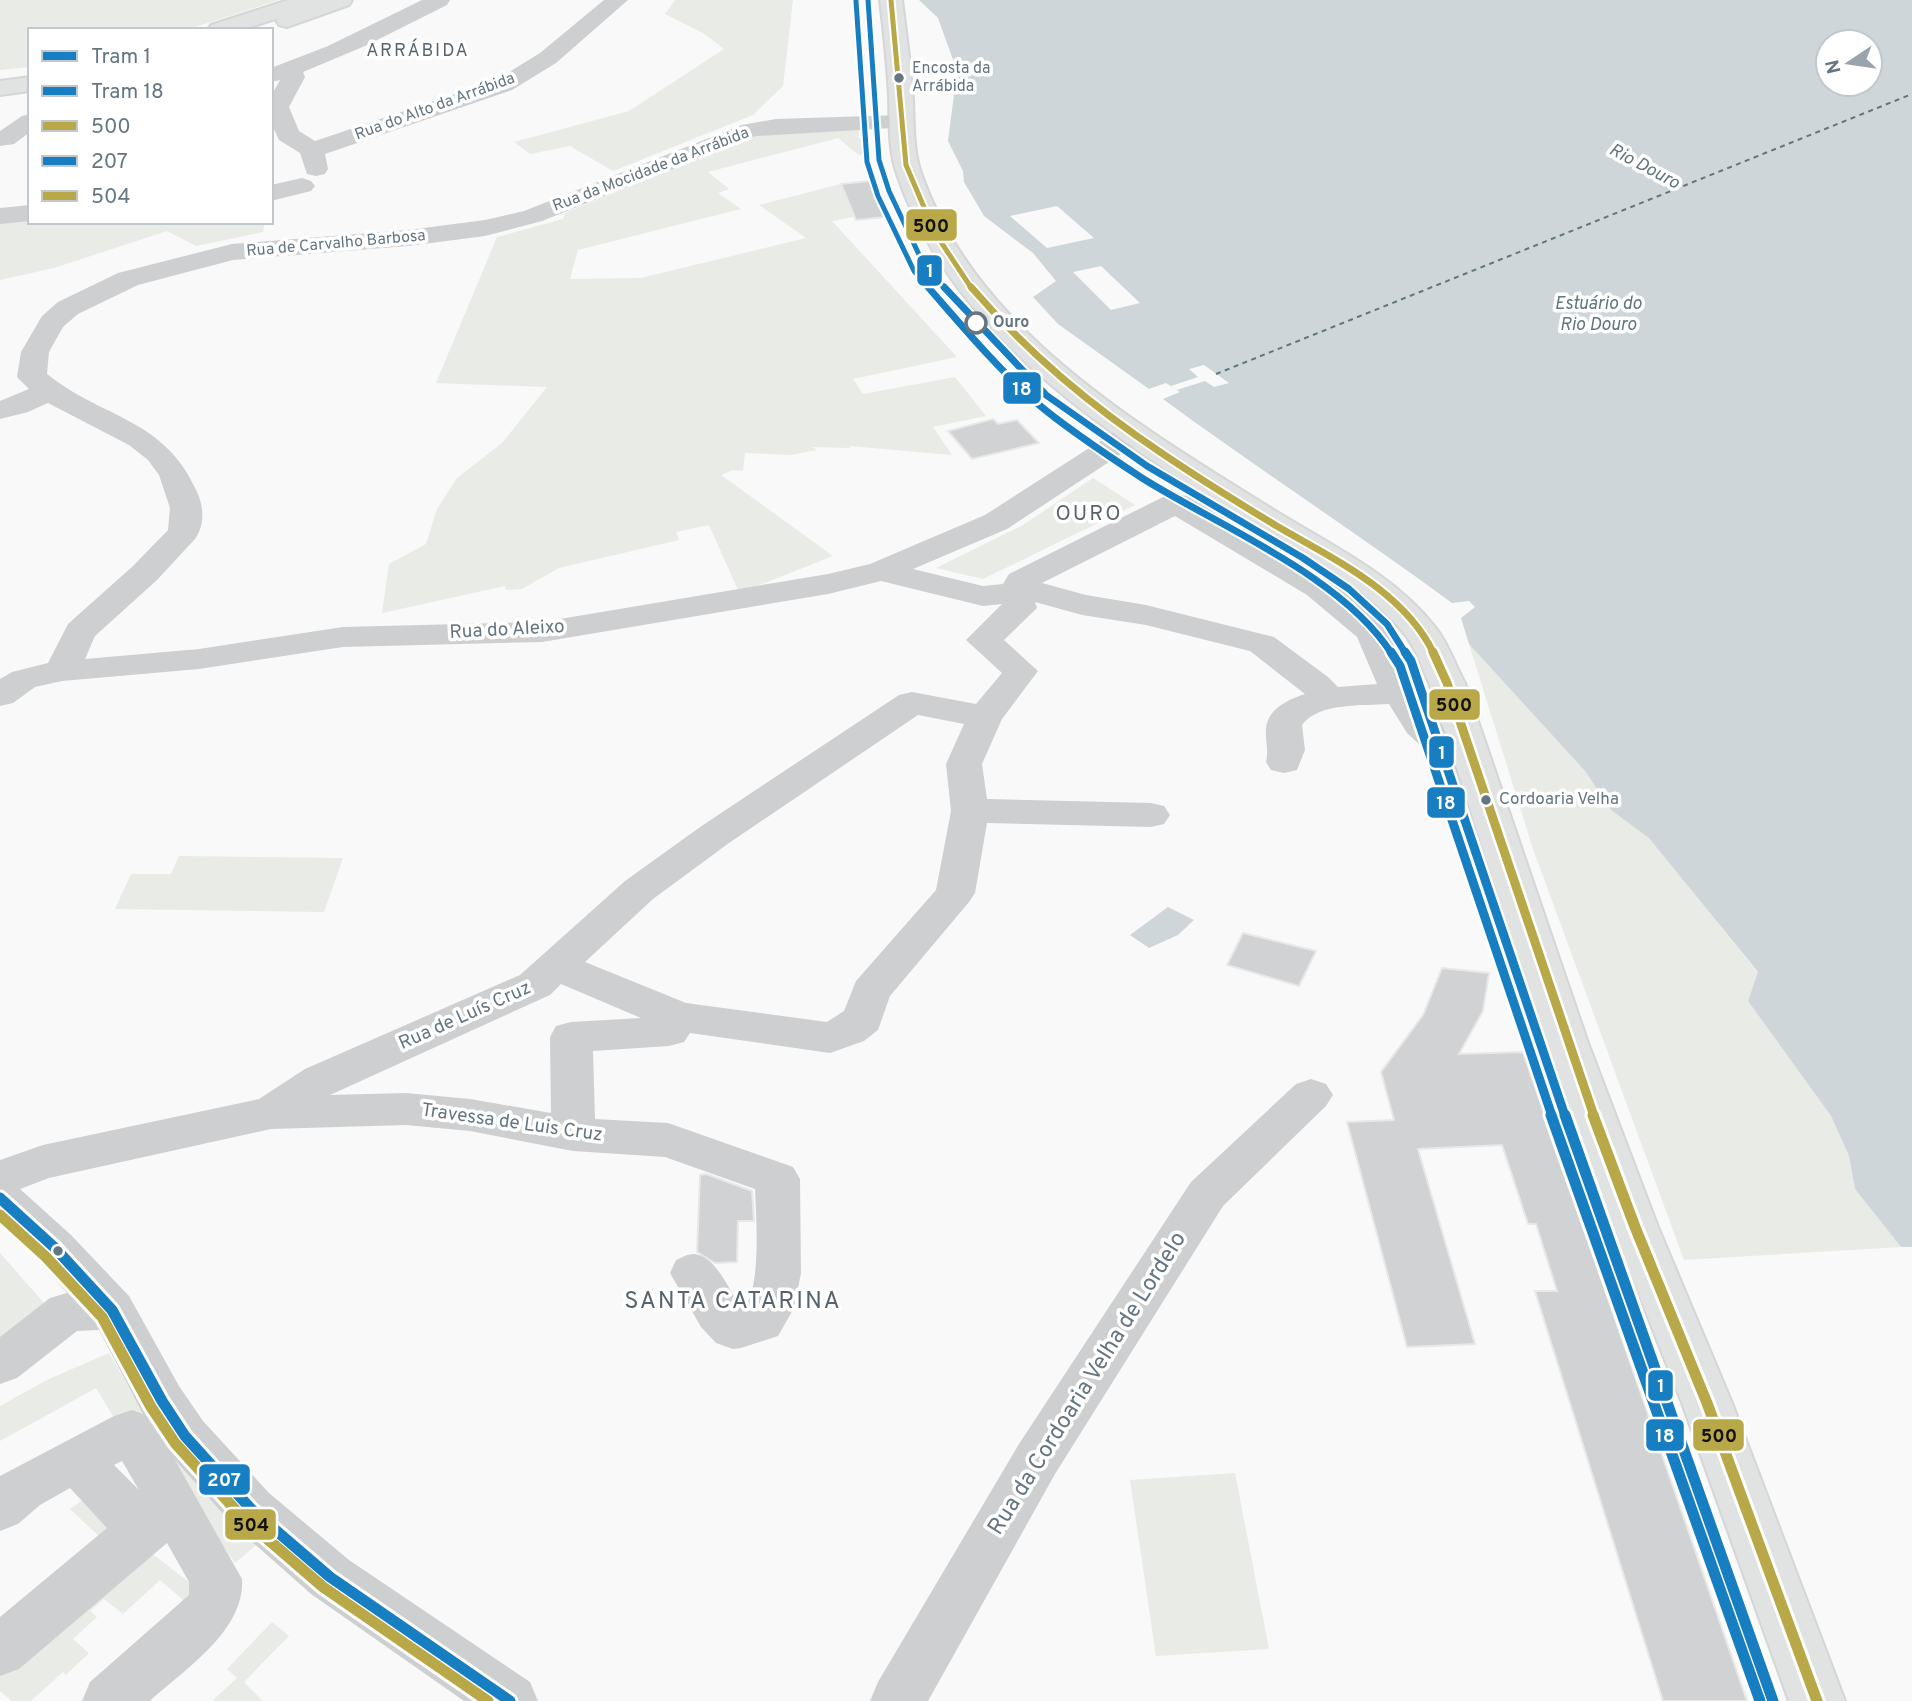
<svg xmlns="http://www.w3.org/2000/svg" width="1912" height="1701" viewBox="0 0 1912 1701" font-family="Overpass,sans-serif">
	<rect width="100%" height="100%" fill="#f9f9f9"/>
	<path fill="#e8ebe6" d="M 0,0 L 279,0 L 186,30 L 30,30 L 30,67 L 0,70 Z
		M 675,0 L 793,0 L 783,86 L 753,115 L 613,171 L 570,146 L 530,154 L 514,142 L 629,111 L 724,49 L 703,33 L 665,14 Z
		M 859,129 L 859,138 L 867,145 L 869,157 L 857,154 L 838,138 L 708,172 L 729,189 L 718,193 L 741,209 L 578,250 L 570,279 L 641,278 L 806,238 L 759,205 L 841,184 L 854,217 L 832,221 L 957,357 L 853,379 L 863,394 L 955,377 L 986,416 L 933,427 L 952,455 L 850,446 L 850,448 L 812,447 L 817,450 L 791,455 L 745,453 L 743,471 L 733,470 L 721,475 L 833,556 L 752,588 L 738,590 L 709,525 L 676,532 L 679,540 L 559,568 L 522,589 L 506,590 L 505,586 L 382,613 L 389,564 L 426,544 L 437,509 L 457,478 L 502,443 L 547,387 L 436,383 L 497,237 L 563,219 L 565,213 L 756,135 Z
		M 30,216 L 30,222 L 265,222 L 263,232 L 196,246 L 167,231 L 54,268 L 0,280 L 0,219 Z
		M 1093,478 L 1135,505 L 983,579 L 936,568 L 1023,525 Z
		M 1469,644 L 1585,771 L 1611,810 L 1649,837 L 1758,973 L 1748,1001 L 1831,1116 L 1849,1156 L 1855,1189 L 1901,1247 L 1684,1260 L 1533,849 Z
		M 179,856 L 343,858 L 324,912 L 115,909 L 131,874 L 171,874 Z
		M 0,1253 L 52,1312 L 0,1350 Z
		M 109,1353 L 143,1412 L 260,1542 L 235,1563 L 135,1418 L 117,1423 L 96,1388 L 0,1441 L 0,1406 L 47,1380 Z
		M 1235,1473 L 1269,1649 L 1156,1656 L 1130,1480 Z
		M 92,1493 L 122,1526 L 104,1541 L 70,1509 Z
		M 150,1552 L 194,1586 L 188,1604 L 160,1580 L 123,1614 L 104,1599 L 90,1611 L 97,1617 L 73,1639 L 89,1653 L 66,1675 L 63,1672 L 31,1701 L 12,1701 L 0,1691 L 0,1664 Z
		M 272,1622 L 289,1636 L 244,1682 L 263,1701 L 212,1701 L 237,1678 L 227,1669 Z"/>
	<path fill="#ced6d9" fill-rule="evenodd" d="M 919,0 L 1912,0 L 1912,1247 L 1901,1247 L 1855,1189 L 1849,1156 L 1831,1116 L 1748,1001 L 1758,972 L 1649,838 L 1611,810 L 1585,771 L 1469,644 L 1461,618 L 1475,607 L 1469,601 L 1452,603 C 1357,533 1258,469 1163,399 L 1180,392 L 1166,383 L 1149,389 L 1058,324 L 1033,297 L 1056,281 L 1033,253 L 984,216 L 964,182 L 963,171 L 948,141 L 957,71 L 938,18 ZM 1828,42 L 1870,42 L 1870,84 L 1828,84 Z
		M 1168,907 L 1194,920 L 1178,935 L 1149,948 L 1130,935 Z"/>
	<path fill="#f9f9f9" d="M 1057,206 L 1094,238 L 1047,248 L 1010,216 Z
		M 1101,266 L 1140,303 L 1111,310 L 1073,272 Z
		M 1204,365 L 1229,383 L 1214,387 L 1205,381 L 1177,390 L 1171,386 L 1198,377 L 1189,369 Z"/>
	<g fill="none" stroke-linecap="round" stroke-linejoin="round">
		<path stroke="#60757c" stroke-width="2" stroke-dasharray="5 4.5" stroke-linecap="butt" d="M 1216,374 L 1912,94"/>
	</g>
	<path fill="#d0d2d3" stroke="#e8e8e8" stroke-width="2" d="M 870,181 L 886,217 L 856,220 L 841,184 Z
		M 993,419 L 998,424 L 1017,420 L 1039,443 L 972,459 L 948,431 Z
		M 1243,933 L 1316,951 L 1299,986 L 1227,965 Z
		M 1442,968 L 1489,973 L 1483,1011 L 1459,1054 L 1523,1052 L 1747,1701 L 1663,1701 L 1535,1291 L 1557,1291 L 1536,1224 L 1528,1224 L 1502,1145 L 1418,1149 L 1475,1344 L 1407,1347 L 1347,1122 L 1394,1120 L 1381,1072 L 1423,1015 Z
		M 706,1174 L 752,1191 L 754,1221 L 738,1221 L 737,1262 L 715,1263 L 697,1252 L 700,1175 Z"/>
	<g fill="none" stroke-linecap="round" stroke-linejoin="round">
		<defs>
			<path id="major" d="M 880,0 L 902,0 C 906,33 911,66 913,100 C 914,124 913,150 921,173 C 974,328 1137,425 1269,507 C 1326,543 1393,573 1435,627 C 1448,643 1455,665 1465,683 L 1588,1043 L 1658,1227 L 1732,1403 L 1845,1701 L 1789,1701 L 1682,1403 L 1612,1227 L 1546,1043 L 1429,683 C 1422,668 1416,649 1406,636 C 1370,589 1310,561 1261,530 C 1119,441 953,341 897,174 C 888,149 890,121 889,95 C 887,63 884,32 880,0 Z"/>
			<path id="highway" d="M 288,0 L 352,0 L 349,5 L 287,27 L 279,25 L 276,20 L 278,18 L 242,30 L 208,30 L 211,25 Z
				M 30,77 L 30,91 L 0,95 L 0,81 Z"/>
		</defs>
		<use href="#major" stroke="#d5d6d7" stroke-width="4"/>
		<use href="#highway" stroke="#d5d6d6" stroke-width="4"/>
		<path fill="#cecfd0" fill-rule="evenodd" d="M 422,0 L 450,0 L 447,5 L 365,46 L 303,72 L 305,77 L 289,107 L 299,131 L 315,141 L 496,80 L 540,53 L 604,0 L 628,0 L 556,63 L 512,90 L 325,154 L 328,169 L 325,174 L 316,176 L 307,174 L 300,153 L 279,140 L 271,123 L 271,96 L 280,80 L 271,82 L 271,68 L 328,46 Z
			M 30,114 L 30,132 L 14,144 L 0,146 L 0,131 L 22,116 Z
			M 901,115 L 909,117 L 913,122 L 909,127 L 756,136 L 542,221 L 485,236 L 408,246 L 233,260 L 138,285 L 78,314 L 63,327 L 49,352 L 47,374 C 103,419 165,418 197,492 C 204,507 205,525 195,539 L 157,580 L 95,636 L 85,659 L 199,649 L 343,627 L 542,622 L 828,574 L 870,564 L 985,515 L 1122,427 L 1133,424 L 1144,427 L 1148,433 L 1144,439 L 1007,529 L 913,569 L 983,586 L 1003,584 L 1009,574 L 1165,496 L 1176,494 L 1187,496 L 1331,581 L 1384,625 L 1417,693 L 1433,717 L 1490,770 L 1496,778 L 1490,786 L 1477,790 L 1464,786 L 1407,733 L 1389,704 C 1363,706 1319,702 1302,725 L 1305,750 L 1297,770 L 1284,773 L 1271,770 L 1266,762 C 1269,748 1265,742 1266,729 C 1267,709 1289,699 1305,694 L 1250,651 L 1146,625 L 1082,615 L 1035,602 L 1037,608 L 1004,640 L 1038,671 L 1002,719 L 982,764 L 987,799 L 1151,803 L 1164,806 L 1170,815 L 1164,824 L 1151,827 L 987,823 L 975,893 L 969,902 L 890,996 L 878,1030 L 864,1041 L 830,1053 L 690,1033 L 684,1042 L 669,1046 L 593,1051 L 595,1119 L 668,1123 L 793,1167 L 800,1179 L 801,1273 L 794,1308 L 778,1336 L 741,1348 L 733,1349 L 716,1343 L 701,1327 L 670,1273 L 676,1260 C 681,1258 688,1254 693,1254 C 717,1255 729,1293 743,1308 C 762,1291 756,1214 755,1189 L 665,1157 L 573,1151 L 470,1131 L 406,1125 L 271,1129 L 49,1178 L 20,1189 L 71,1235 L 129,1296 L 179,1386 L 203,1421 L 269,1493 L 349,1560 L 530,1682 L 538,1701 L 464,1701 L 311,1594 L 233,1525 L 175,1460 L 242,1579 C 245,1631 185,1669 150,1701 L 82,1701 L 90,1682 L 189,1595 L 189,1582 L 167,1543 L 19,1669 L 0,1676 L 0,1617 L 107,1528 L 70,1488 L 40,1505 L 18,1524 L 0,1531 L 0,1476 L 114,1416 L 132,1410 L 143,1414 L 99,1330 L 77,1331 L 17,1378 L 0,1384 L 0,1337 L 50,1298 L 67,1293 L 39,1261 L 0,1225 L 0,1160 L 43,1145 L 259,1099 L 305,1069 L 520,975 L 625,881 L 703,825 L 899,695 L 912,692 L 976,704 L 1002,673 L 966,640 L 1002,604 L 983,606 L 881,581 L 828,594 L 542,642 L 343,647 L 199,669 L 62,681 L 35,687 L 13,703 L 0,706 L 0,679 L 12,672 L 48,663 L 68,624 L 133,566 L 168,530 L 170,508 L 159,475 L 148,460 L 129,445 L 48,403 L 28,412 L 0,419 L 0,401 L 29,389 L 17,377 L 21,352 L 42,316 L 58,302 L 118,273 L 232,244 L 408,230 L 485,220 L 524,211 L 742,125 L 776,119 ZM 1175,516 L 1307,595 L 1357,637 L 1377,684 L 1338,687 L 1328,677 L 1274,637 L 1146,605 L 1086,595 L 1042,583 ZM 918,715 L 964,724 L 946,764 L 951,811 L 936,890 L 856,981 L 844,1011 L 827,1022 L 686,1003 L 585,962 L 653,899 L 729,843 ZM 561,984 L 641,1018 L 571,1022 L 556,1026 L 550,1037 L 551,1113 L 470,1099 L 406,1093 L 330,1095 L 550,995 ZM 122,1461 L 139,1490 L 114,1465 Z
			M 302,178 L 311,181 L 315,186 L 311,191 L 271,201 L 271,185 Z
			M 30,205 L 30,221 L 0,224 L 0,208 Z
			M 1311,1079 L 1326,1084 L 1333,1095 L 1326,1106 L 1223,1206 L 1055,1474 L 928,1701 L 870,1701 L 878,1682 L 1019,1444 L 1191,1182 L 1296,1084 Z"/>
		<use href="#major" fill="#e1e2e2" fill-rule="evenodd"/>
		<use href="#highway" fill="#e1e2e2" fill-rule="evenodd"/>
		<defs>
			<path id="bus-1-far3" d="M 891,0 L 906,165 L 935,233 L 972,289"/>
			<path id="bus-1-far2" d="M 971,287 C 1029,354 1090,405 1163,454 C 1200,479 1237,502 1275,525 C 1333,559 1404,591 1434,654"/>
			<path id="bus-1-far1" d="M 1433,652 L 1447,683 L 1594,1116"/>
			<path id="bus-1" d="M 1593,1115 L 1635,1227 L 1707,1403 L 1817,1701"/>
			<path id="bus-2" d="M 0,1198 L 55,1248 L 112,1310 L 162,1401 L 185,1436 L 251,1509 L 330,1577 L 510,1701"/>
			<path id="bus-3" d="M 0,1215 L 46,1257 L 102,1317 L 151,1407 L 175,1443 L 242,1517 L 323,1587 L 488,1701"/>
		</defs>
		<use href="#bus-1-far3" stroke="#fff" stroke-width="9"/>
		<use href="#bus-1-far2" stroke="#fff" stroke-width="11"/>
		<use href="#bus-1-far1" stroke="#fff" stroke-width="14"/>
		<use href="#bus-1" stroke="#fff" stroke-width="17"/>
		<use href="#bus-2" stroke="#fff" stroke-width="17"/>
		<use href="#bus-3" stroke="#fff" stroke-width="17"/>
		<use href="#bus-1-far3" stroke="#b8a847" stroke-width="5"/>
		<use href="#bus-1-far2" stroke="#b8a847" stroke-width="7"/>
		<use href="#bus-1-far1" stroke="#b8a847" stroke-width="9"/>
		<use href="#bus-1" stroke="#b8a847" stroke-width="11"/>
		<use href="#bus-2" stroke="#187ec2" stroke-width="11"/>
		<use href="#bus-3" stroke="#b8a847" stroke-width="11"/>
		<defs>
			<path id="tram-1-far3" d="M 868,0 L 879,160 L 889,191 L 923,263 L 946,289"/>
			<path id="tram-1-far2" d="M 944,287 L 1046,395 L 1147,466 L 1303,558 L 1349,589 L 1387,624 L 1406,654"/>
			<path id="tram-1-far1" d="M 1405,652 L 1411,661 L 1565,1116"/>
			<path id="tram-1" d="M 1565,1115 L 1773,1701"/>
			<path id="tram-2-far3" d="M 856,1 L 867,162 L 878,196 L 914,271 L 930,289"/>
			<path id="tram-2-far2" d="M 928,287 C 963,327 998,369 1038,404 C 1066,428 1110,457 1142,478 C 1220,527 1341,575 1392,654"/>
			<path id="tram-2-far1" d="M 1391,652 L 1400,666 L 1552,1116"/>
			<path id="tram-2" d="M 1551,1115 L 1760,1701"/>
		</defs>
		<use href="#tram-1-far3" stroke="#fff" stroke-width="9"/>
		<use href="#tram-1-far2" stroke="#fff" stroke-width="11"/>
		<use href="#tram-1-far1" stroke="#fff" stroke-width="14"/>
		<use href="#tram-1" stroke="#fff" stroke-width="17"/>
		<use href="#tram-2-far3" stroke="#fff" stroke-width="9"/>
		<use href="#tram-2-far2" stroke="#fff" stroke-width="11"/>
		<use href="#tram-2-far1" stroke="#fff" stroke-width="14"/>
		<use href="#tram-2" stroke="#fff" stroke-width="17"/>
		<use href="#tram-1-far3" stroke="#187ec2" stroke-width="5"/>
		<use href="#tram-1-far2" stroke="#187ec2" stroke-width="7"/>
		<use href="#tram-1-far1" stroke="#187ec2" stroke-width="9"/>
		<use href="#tram-1" stroke="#187ec2" stroke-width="11"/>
		<use href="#tram-2-far3" stroke="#187ec2" stroke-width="5"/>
		<use href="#tram-2-far2" stroke="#187ec2" stroke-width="7"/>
		<use href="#tram-2-far1" stroke="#187ec2" stroke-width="9"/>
		<use href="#tram-2" stroke="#187ec2" stroke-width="11"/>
	</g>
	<g fill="#657683" stroke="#fff" stroke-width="2.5">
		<circle cx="899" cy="78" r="6"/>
		<circle cx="1486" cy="800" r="6"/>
		<circle cx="58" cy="1251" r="6"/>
	</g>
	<circle fill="#fff" stroke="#657683" stroke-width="3.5" cx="976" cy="323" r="10"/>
	<g text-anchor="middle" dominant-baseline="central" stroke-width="7" stroke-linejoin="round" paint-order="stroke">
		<g font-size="16" fill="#657683" stroke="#fff" text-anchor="start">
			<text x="912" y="69">Encosta da<tspan x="912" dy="18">Arrábida</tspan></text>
		</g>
		<g font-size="16" fill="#657683" stroke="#fff">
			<text transform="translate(435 107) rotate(-20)">Rua do Alto da Arrábida</text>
			<text transform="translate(651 170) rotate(-21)">Rua da Mocidade da Arrábida</text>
			<text transform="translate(336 244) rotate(-5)">Rua de Carvalho Barbosa</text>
		</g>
		<g font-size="16" font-weight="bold" fill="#657683" stroke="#fff" text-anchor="start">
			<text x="993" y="323">Ouro</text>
		</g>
		<g font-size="17" fill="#657683" stroke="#fff" text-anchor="start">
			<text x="1499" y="800">Cordoaria Velha</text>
		</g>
		<g font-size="18" letter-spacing="2" fill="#57646e" stroke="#fff">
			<text x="418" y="51">ARRÁBIDA</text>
		</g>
		<g font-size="18" font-style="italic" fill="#60757c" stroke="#fff">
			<text transform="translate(1644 167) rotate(28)">Rio Douro</text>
			<text x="1598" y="304">Estuário do<tspan x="1598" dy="21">Rio Douro</tspan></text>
		</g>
		<g font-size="19" fill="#657683" stroke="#fff">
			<text transform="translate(507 630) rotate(-3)">Rua do Aleixo</text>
			<text transform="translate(465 1016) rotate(-24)">Rua de Luís Cruz</text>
			<text transform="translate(512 1123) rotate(8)">Travessa de Luis Cruz</text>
		</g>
		<g font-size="21" letter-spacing="2" fill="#57646e" stroke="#fff">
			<text x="1089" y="514">OURO</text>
		</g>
		<g font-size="23" fill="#657683" stroke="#fff">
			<text transform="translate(1088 1384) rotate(-58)">Rua da Cordoaria Velha de Lordelo</text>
		</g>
		<g font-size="24" letter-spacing="2" fill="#57646e" stroke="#fff">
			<text x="733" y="1302">SANTA CATARINA</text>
		</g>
	</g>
	<g stroke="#fff" stroke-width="2.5">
		<rect x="905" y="208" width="53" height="34" rx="7" fill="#b8a847"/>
		<rect x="916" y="254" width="27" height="33" rx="7" fill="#187ec2"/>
		<rect x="1002" y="371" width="40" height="34" rx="7" fill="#187ec2"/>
		<rect x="1428" y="688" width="53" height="33" rx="7" fill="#b8a847"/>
		<rect x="1428" y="735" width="27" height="34" rx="7" fill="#187ec2"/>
		<rect x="1426" y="786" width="40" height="33" rx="7" fill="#187ec2"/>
		<rect x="1647" y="1369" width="27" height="33" rx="7" fill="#187ec2"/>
		<rect x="1692" y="1418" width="53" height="34" rx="7" fill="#b8a847"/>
		<rect x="1645" y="1418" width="40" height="34" rx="7" fill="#187ec2"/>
		<rect x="198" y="1463" width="53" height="33" rx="7" fill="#187ec2"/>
		<rect x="224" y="1508" width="53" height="33" rx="7" fill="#b8a847"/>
	</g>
	<g font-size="19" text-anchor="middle" font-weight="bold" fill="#fff">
		<text x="930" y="277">1</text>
		<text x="1022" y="395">18</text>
		<text x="1442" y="759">1</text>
		<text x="1446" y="809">18</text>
		<text x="1661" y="1392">1</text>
		<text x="1665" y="1442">18</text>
		<text x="224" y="1486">207</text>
	</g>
	<g font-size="19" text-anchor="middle" font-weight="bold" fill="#111">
		<text x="931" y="232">500</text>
		<text x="1454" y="711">500</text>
		<text x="1719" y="1442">500</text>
		<text x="251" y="1531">504</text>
	</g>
	<rect x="28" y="28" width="245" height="196" fill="#ffffff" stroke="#c1c8cd" stroke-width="2"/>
	<rect x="42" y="51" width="35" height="10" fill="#187ec2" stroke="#c1c8cd" stroke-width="2"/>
	<text x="91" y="63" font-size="21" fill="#657683">Tram 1</text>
	<rect x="42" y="86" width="35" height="10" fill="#187ec2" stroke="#c1c8cd" stroke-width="2"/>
	<text x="91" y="98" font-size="21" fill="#657683">Tram 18</text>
	<rect x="42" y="121" width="35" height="10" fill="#b8a847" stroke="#c1c8cd" stroke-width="2"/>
	<text x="91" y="133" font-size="21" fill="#657683">500</text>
	<rect x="42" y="156" width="35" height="10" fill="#187ec2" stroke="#c1c8cd" stroke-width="2"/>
	<text x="91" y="168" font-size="21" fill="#657683">207</text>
	<rect x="42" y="191" width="35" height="10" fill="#b8a847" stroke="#c1c8cd" stroke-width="2"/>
	<text x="91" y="203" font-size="21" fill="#657683">504</text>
	<g transform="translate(1849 63) rotate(257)"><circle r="33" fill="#ffffff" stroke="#c1c8cd" stroke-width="2"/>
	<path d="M0-5L12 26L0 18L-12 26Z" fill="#99a4ac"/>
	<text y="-10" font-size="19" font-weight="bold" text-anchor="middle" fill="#657683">N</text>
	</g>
</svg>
